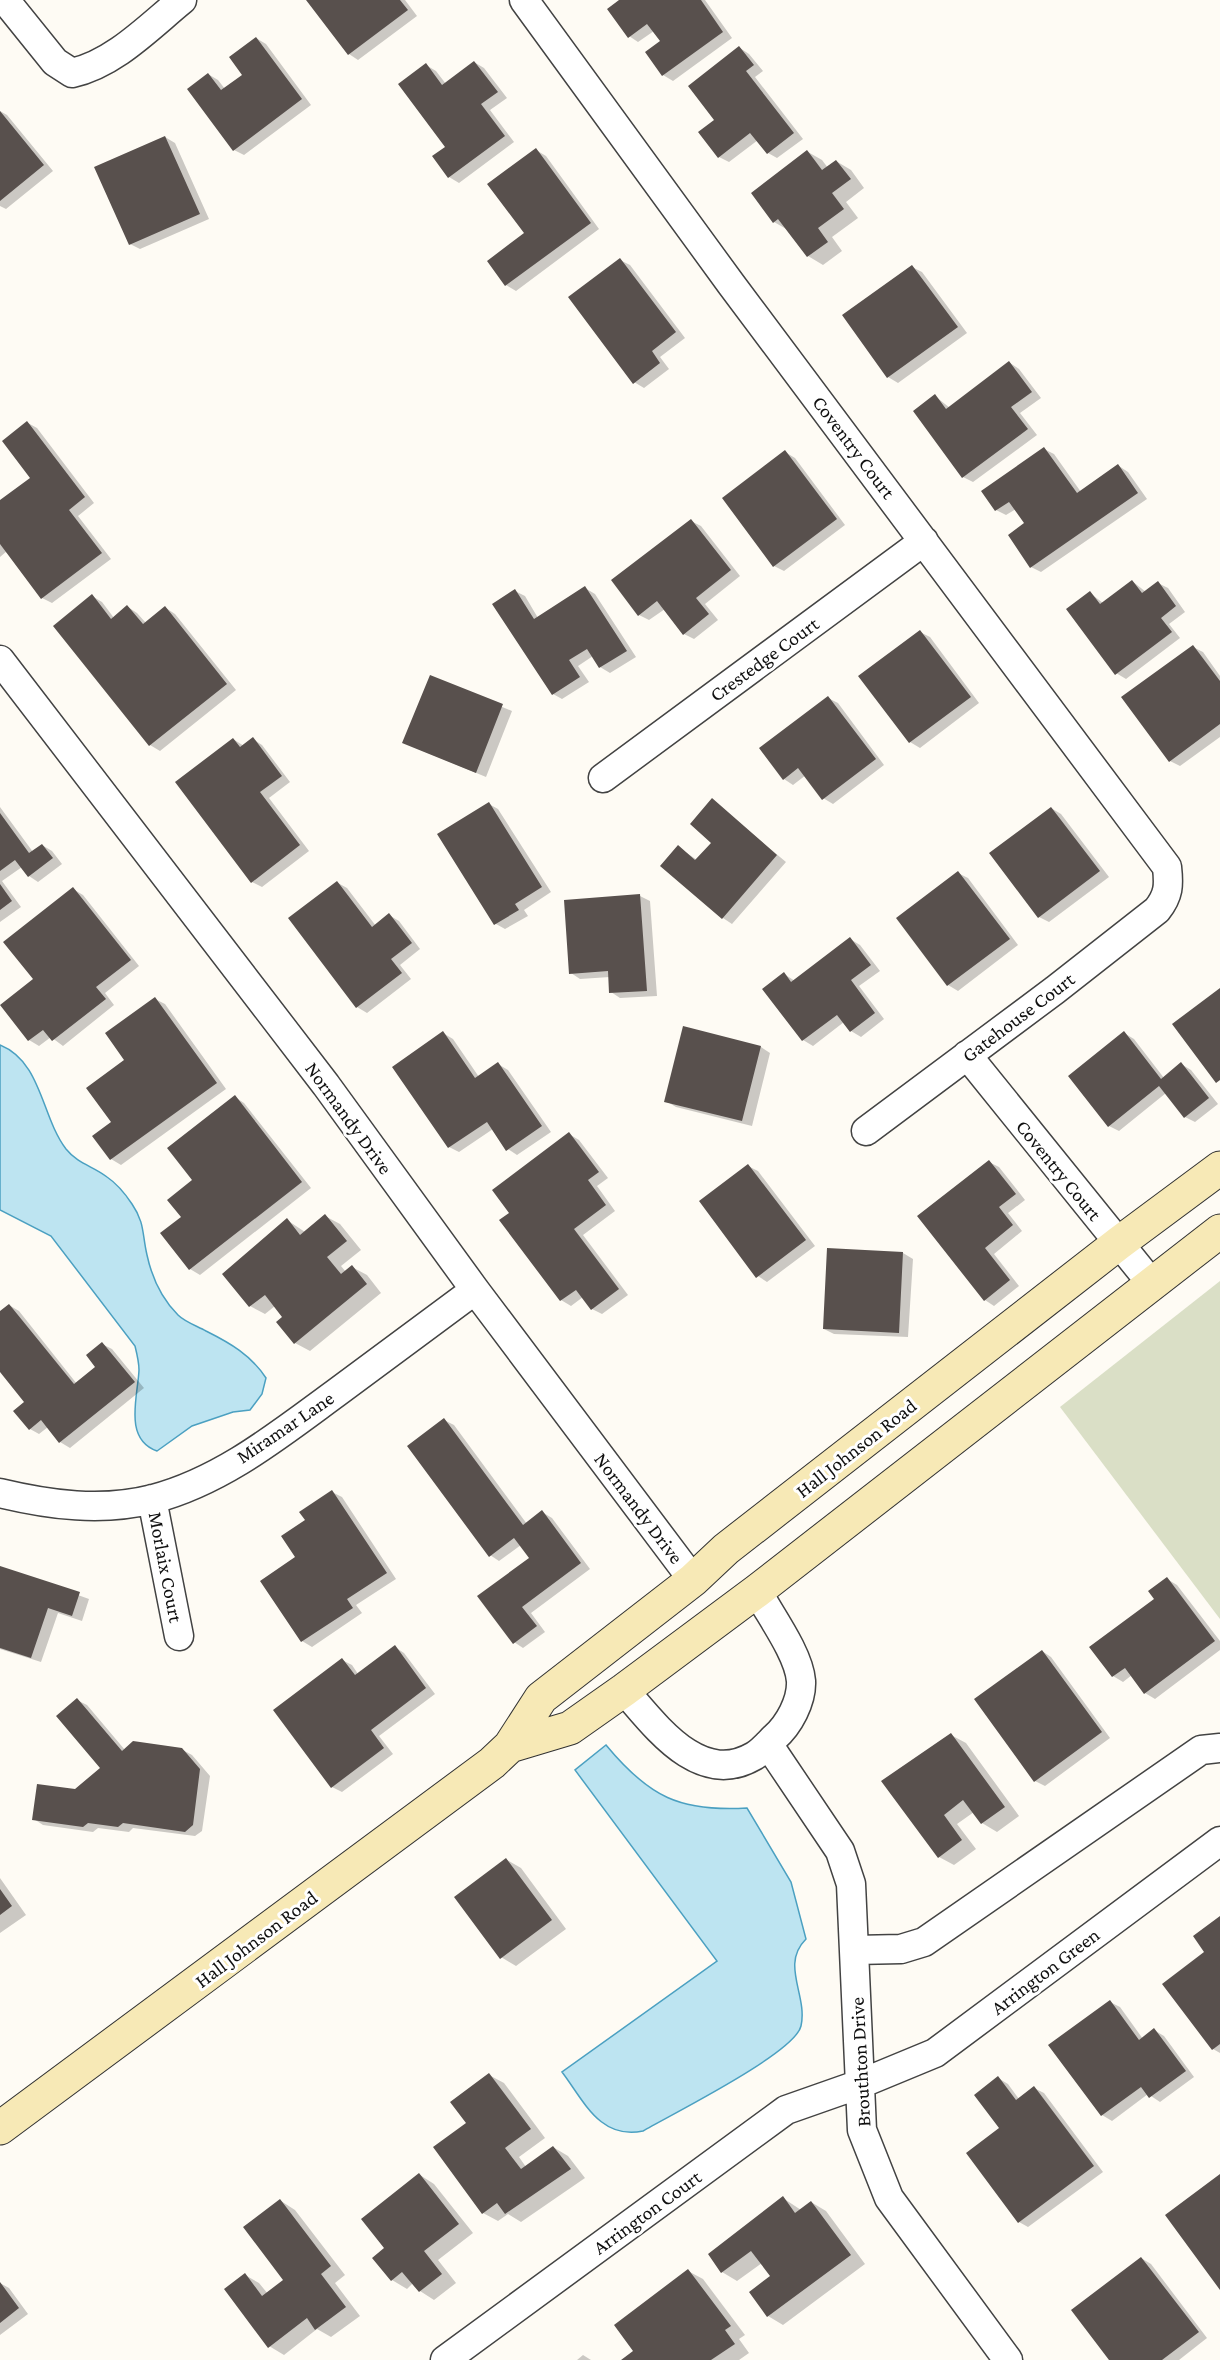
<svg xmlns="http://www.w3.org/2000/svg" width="1220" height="2360" viewBox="0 0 1220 2360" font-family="'Crimson Pro',serif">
	<rect width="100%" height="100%" fill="#fefbf4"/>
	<path fill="#dadfc6" d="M 1220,1281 L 1220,1619 L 1060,1407 Z"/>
	<path fill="#bde4f1" stroke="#4ba0c1" stroke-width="1.5" d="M 0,1045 C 42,1062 41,1116 66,1149 C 78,1164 93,1166 107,1177 C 116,1183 126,1195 132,1204 C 145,1223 142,1234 147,1255 C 152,1278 162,1299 178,1315 C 185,1322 197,1326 206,1331 C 230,1343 251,1355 266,1378 L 262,1394 L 250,1410 L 233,1412 L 192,1426 L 157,1451 C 123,1439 138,1396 139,1370 C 139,1362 137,1354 135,1346 L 51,1236 L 0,1210 Z
		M 606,1745 C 649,1797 680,1812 747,1808 L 791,1882 L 806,1939 C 780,1965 808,1995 801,2026 C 795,2053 672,2114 643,2131 C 600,2140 584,2101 562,2072 L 717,1961 L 575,1770 Z"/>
	<path fill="#0003" d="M 308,0 L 405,0 L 417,16 L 358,60 L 349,54 Z
		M 621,0 L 705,0 L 732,38 L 673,81 L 663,75 L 662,41 L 654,31 L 638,42 L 629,36 Z
		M 256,38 L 266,44 L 311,105 L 244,155 L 234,150 L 208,74 L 218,80 L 225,89 L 244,75 Z
		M 740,48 L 749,54 L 763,71 L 755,77 L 803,139 L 777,158 L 768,153 L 758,140 L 729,162 L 719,157 L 717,120 Z
		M 474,62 L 484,68 L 507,98 L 490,110 L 514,142 L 459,183 L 449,177 L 434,156 L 447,147 L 426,65 L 436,71 L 446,84 Z
		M 0,111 L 7,115 L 53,171 L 6,209 L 0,206 Z
		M 165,137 L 175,143 L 209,219 L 140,249 L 130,244 Z
		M 536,150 L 546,156 L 599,229 L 516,291 L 506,285 L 526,234 Z
		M 808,152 L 822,160 L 828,168 L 836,161 L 851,170 L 864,188 L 846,202 L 858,218 L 832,237 L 842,251 L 823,265 L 808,256 L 788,230 L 774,222 Z
		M 620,260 L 630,265 L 685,338 L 660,357 L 669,369 L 644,388 L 634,382 Z
		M 912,267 L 922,272 L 967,333 L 898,383 L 888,377 L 844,316 Z
		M 1010,363 L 1019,369 L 1041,398 L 1020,413 L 1037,435 L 973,482 L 963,477 L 935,396 L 950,408 Z
		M 28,423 L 37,428 L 94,503 L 78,516 L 111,559 L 52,603 L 42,598 L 7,551 L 0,557 L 0,502 L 32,478 Z
		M 1044,449 L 1054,454 L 1081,492 L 1119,466 L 1128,472 L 1147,499 L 1041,572 L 1031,567 L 1026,524 L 1016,509 L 1006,515 L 996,510 Z
		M 785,452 L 795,458 L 845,525 L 784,571 L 774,566 Z
		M 691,521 L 701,526 L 740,576 L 705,604 L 718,620 L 694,639 L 684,634 L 665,609 L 649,620 L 639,615 Z
		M 1132,581 L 1146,592 L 1158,583 L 1168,588 L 1185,612 L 1169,624 L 1180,638 L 1126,679 L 1116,673 L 1090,593 L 1103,603 Z
		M 585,588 L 595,594 L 636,657 L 610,673 L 600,667 L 593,656 L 578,666 L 589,682 L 562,699 L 553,694 L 515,591 L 525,596 L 538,618 Z
		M 92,596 L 102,602 L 114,618 L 128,607 L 137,613 L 146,623 L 166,608 L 175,614 L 236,690 L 160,751 L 150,745 Z
		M 920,632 L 930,637 L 979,703 L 920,748 L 910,742 Z
		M 1193,647 L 1203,652 L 1220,676 L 1220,737 L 1180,766 L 1170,761 Z
		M 431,677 L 512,711 L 486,777 L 404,743 Z
		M 828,698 L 838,703 L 884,765 L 833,804 L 823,798 L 806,775 L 793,785 L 784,779 Z
		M 233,739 L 244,746 L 253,739 L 262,745 L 290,782 L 269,798 L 309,851 L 262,887 L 252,882 Z
		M 712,800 L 786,862 L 732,924 L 723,918 L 678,847 L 697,860 L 713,842 Z
		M 489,804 L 498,809 L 551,892 L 524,910 L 528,916 L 505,929 L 496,924 Z
		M 0,807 L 33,852 L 42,845 L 52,851 L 62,864 L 38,882 L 29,876 L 22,867 L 2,881 L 21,907 L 0,922 Z
		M 1051,808 L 1061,814 L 1109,877 L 1049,922 L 1039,917 Z
		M 958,873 L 968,878 L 1018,945 L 958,991 L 948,985 L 898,918 Z
		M 338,883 L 347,888 L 376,926 L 389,915 L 399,921 L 420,949 L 400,965 L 411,979 L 367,1013 L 357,1007 L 290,918 Z
		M 73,889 L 83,895 L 139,966 L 105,993 L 114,1005 L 63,1046 L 51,1037 L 39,1046 L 29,1040 L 35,979 Z
		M 640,896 L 650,901 L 657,996 L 620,998 L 611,992 L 610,977 L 580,979 L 571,973 Z
		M 850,939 L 860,945 L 880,971 L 859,986 L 884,1019 L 861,1037 L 851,1031 L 844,1022 L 813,1046 L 803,1040 L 784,974 L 795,981 Z
		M 155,999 L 165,1004 L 226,1089 L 121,1165 L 111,1159 L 113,1123 L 126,1060 Z
		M 684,1028 L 761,1047 L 770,1053 L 752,1126 L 676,1107 L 666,1101 Z
		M 443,1033 L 453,1039 L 479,1077 L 498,1064 L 508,1070 L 551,1132 L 517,1155 L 508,1149 L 493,1129 L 459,1152 L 449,1147 Z
		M 1124,1033 L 1134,1039 L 1164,1078 L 1181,1064 L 1191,1070 L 1218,1104 L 1195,1122 L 1185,1117 L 1166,1093 L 1119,1131 L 1109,1126 Z
		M 235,1097 L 244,1103 L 311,1188 L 200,1275 L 190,1269 L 183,1217 L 195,1181 Z
		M 569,1134 L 579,1140 L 608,1178 L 597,1186 L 615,1211 L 583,1235 L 628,1295 L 602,1314 L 592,1309 L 583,1297 L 571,1306 L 561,1300 L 511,1213 Z
		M 989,1162 L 999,1167 L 1025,1200 L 1008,1213 L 1022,1231 L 994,1254 L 1019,1286 L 994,1306 L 985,1300 L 919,1217 Z
		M 748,1166 L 758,1171 L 815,1246 L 767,1282 L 758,1276 Z
		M 325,1216 L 340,1224 L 361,1250 L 341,1266 L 346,1272 L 352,1267 L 367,1275 L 381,1293 L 310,1351 L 295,1343 L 285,1317 L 275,1306 L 265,1314 L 250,1306 L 287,1220 L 305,1232 Z
		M 903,1253 L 913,1259 L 908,1337 L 834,1334 L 824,1329 Z
		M 9,1305 L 19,1311 L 77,1384 L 98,1367 L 102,1344 L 112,1349 L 144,1388 L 70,1448 L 60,1442 L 48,1427 L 39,1434 L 30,1429 L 26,1403 L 0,1370 L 0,1313 Z
		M 444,1420 L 454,1425 L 527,1524 L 542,1512 L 552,1518 L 590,1569 L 531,1613 L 545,1632 L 523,1648 L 514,1642 L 531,1559 L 521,1545 L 499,1561 L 490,1555 Z
		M 332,1492 L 342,1497 L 396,1579 L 356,1605 L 362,1613 L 312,1647 L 302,1641 L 297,1558 L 307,1520 Z
		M 0,1567 L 89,1599 L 82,1621 L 58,1613 L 41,1662 L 0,1649 Z
		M 1167,1579 L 1177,1585 L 1220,1641 L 1220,1650 L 1155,1699 L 1145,1693 L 1132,1675 L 1123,1682 L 1113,1676 L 1092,1647 L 1156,1599 Z
		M 395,1647 L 404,1653 L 435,1694 L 379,1736 L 393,1754 L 342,1792 L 332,1787 L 342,1660 L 352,1665 L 358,1674 Z
		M 1042,1651 L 1051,1657 L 1110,1738 L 1045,1786 L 1035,1781 Z
		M 77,1700 L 87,1705 L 125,1750 L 181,1749 L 192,1755 L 210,1776 L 202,1831 L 195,1836 L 133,1828 L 129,1832 L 98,1828 L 93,1832 L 43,1825 L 34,1819 L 76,1791 L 102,1768 Z
		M 951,1735 L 966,1743 L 1019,1816 L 997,1832 L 982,1823 L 974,1812 L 957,1824 L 976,1849 L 954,1865 L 939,1857 Z
		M 507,1860 L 521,1868 L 566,1929 L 516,1966 L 501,1957 Z
		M 0,1878 L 26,1915 L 0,1933 Z
		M 1220,1918 L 1220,2053 L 1213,2049 L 1207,1952 Z
		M 1110,2002 L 1120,2007 L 1143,2039 L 1154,2030 L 1164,2036 L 1194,2077 L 1160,2102 L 1148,2094 L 1112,2121 L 1102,2115 Z
		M 489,2075 L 504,2083 L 545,2138 L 519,2157 L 526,2167 L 553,2147 L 568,2156 L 585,2178 L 521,2222 L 508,2214 L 498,2221 L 483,2213 L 468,2124 Z
		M 998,2078 L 1008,2084 L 1019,2099 L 1034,2088 L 1044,2093 L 1103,2172 L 1028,2227 L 1019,2222 L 1001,2128 Z
		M 420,2175 L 434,2184 L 473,2233 L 438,2260 L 456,2283 L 434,2300 L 420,2291 L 413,2283 L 407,2289 L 392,2280 L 386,2248 Z
		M 783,2198 L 801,2210 L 811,2202 L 826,2211 L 865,2264 L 783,2325 L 768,2316 L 751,2293 L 772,2277 L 762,2263 L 737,2281 L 722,2272 L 710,2255 Z
		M 281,2201 L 295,2210 L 345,2275 L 335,2283 L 360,2316 L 331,2337 L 317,2329 L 284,2355 L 269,2346 L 245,2275 L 259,2283 L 268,2294 L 285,2281 Z
		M 1141,2258 L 1151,2264 L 1207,2338 L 1179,2360 L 1111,2360 Z
		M 688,2271 L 703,2279 L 745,2335 L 739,2339 L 749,2353 L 739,2360 L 624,2360 L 635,2351 Z
		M 0,2283 L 9,2288 L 28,2314 L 0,2335 Z
		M 583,2355 L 591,2360 L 577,2360 Z"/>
	<path fill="#58504d" d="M 306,0 L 400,0 L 408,10 L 348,55 Z
		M 619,0 L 701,0 L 723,32 L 662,76 L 645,52 L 660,41 L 647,24 L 628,38 L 607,9 Z
		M 256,37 L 302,99 L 233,151 L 187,89 L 208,73 L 221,90 L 242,75 L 229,57 Z
		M 739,46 L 754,65 L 746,71 L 794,133 L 767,154 L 750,133 L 718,158 L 698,132 L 714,120 L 688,86 Z
		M 474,61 L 498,92 L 481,104 L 505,136 L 448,178 L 432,156 L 445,147 L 398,84 L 426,63 L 442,85 Z
		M 0,111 L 44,165 L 0,201 Z
		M 165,136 L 200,214 L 129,245 L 94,167 Z
		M 536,148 L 591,223 L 505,286 L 487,261 L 524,233 L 487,184 Z
		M 807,150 L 822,170 L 836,160 L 851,179 L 832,193 L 844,209 L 818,228 L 828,242 L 807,257 L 778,219 L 773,223 L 751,193 Z
		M 620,258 L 676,332 L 652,351 L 660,363 L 633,384 L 568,297 Z
		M 912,265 L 958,327 L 887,378 L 842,315 Z
		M 1009,361 L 1032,392 L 1011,407 L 1028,429 L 962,478 L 913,411 L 935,394 L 946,409 Z
		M 27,421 L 85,497 L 69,510 L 102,553 L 41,599 L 0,544 L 0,500 L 30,478 L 2,441 Z
		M 1044,447 L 1077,493 L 1118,464 L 1138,493 L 1030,568 L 1008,535 L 1024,523 L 1009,502 L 995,511 L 981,491 Z
		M 785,450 L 837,519 L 773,567 L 722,498 Z
		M 691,519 L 731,570 L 696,598 L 709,614 L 683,635 L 657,601 L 638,616 L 611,580 Z
		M 1132,580 L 1142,593 L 1158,581 L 1176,606 L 1161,618 L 1172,632 L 1115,675 L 1066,609 L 1090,591 L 1100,604 Z
		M 585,586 L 627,651 L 599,668 L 587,649 L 569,660 L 580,677 L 552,695 L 492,604 L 515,589 L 534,619 Z
		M 92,594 L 111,619 L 127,605 L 143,624 L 165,606 L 227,684 L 149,746 L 53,626 Z
		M 920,630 L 971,697 L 909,743 L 858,676 Z
		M 1193,645 L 1220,681 L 1220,724 L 1169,762 L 1121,697 Z
		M 430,675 L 503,704 L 476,773 L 402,743 Z
		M 828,696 L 876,759 L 822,800 L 798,768 L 783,780 L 759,748 Z
		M 253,737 L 282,776 L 260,792 L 300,845 L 251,883 L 175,782 L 233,738 L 240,747 Z
		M 712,798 L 777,855 L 722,919 L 660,866 L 678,845 L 695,860 L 711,843 L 690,824 Z
		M 489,802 L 542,887 L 515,904 L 519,910 L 494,925 L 437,834 Z
		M 1051,807 L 1100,871 L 1038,918 L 989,853 Z
		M 0,813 L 29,853 L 42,844 L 53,858 L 28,877 L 15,860 L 0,871 Z
		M 958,871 L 1010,939 L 947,986 L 896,918 Z
		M 337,881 L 372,927 L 389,913 L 412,943 L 391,959 L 402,973 L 356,1008 L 288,918 Z
		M 0,884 L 12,901 L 0,910 Z
		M 73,887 L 131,960 L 96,987 L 106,999 L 52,1041 L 43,1030 L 28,1041 L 0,1005 L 33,979 L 3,942 Z
		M 640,894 L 647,991 L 609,993 L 608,971 L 569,974 L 564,900 Z
		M 850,937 L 871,965 L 851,980 L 875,1013 L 850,1032 L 837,1015 L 802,1041 L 762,989 L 784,972 L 791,982 Z
		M 1220,988 L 1220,1080 L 1216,1083 L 1172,1024 Z
		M 155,997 L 217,1083 L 110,1160 L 92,1136 L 111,1122 L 86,1088 L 124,1060 L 105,1033 Z
		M 683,1026 L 761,1046 L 742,1121 L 664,1102 Z
		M 443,1031 L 475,1078 L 498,1062 L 542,1126 L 506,1151 L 487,1122 L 448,1148 L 392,1067 Z
		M 1124,1031 L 1161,1079 L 1181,1062 L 1209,1098 L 1184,1118 L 1159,1086 L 1108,1127 L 1068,1076 Z
		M 235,1095 L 302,1182 L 189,1270 L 160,1233 L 181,1217 L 167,1200 L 192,1180 L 167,1148 Z
		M 569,1132 L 599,1172 L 588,1180 L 606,1205 L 574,1229 L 619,1289 L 591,1310 L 576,1290 L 560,1301 L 499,1220 L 509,1213 L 492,1190 Z
		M 989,1160 L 1016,1194 L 999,1207 L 1013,1225 L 985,1248 L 1010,1280 L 984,1301 L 917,1216 Z
		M 748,1164 L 806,1240 L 756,1278 L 699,1201 Z
		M 325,1214 L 347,1241 L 327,1257 L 341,1274 L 352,1265 L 367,1284 L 294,1344 L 276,1322 L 282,1317 L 265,1295 L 249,1307 L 222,1274 L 287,1218 L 300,1235 Z
		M 827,1248 L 903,1252 L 899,1333 L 823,1329 Z
		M 9,1304 L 74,1384 L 95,1367 L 86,1355 L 102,1342 L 135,1382 L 59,1443 L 41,1420 L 29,1430 L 13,1411 L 24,1402 L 0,1372 L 0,1311 Z
		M 444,1418 L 523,1525 L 542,1510 L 581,1563 L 522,1607 L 537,1626 L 513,1644 L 477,1596 L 529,1558 L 514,1538 L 489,1557 L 407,1446 Z
		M 332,1490 L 387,1573 L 347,1599 L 353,1608 L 301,1642 L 260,1581 L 295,1557 L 281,1536 L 305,1520 L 299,1512 Z
		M 0,1566 L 80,1592 L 72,1616 L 48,1608 L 31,1658 L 0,1648 Z
		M 1167,1577 L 1215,1641 L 1144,1694 L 1125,1668 L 1112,1677 L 1089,1647 L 1154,1599 L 1148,1591 Z
		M 395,1645 L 426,1688 L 371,1730 L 384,1748 L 331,1788 L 273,1710 L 342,1658 L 355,1675 Z
		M 1042,1650 L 1102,1732 L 1034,1782 L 974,1699 Z
		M 77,1698 L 122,1751 L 133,1741 L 182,1748 L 200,1769 L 193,1825 L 185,1832 L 123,1823 L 118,1827 L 88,1823 L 83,1827 L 32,1820 L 37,1784 L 75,1789 L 100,1768 L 56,1716 Z
		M 951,1733 L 1005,1807 L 981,1824 L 963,1800 L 944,1815 L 962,1840 L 938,1858 L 881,1781 Z
		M 506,1858 L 552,1920 L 500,1959 L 454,1897 Z
		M 0,1889 L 12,1906 L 0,1915 Z
		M 1220,1916 L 1220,2044 L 1212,2050 L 1162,1984 L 1204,1952 L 1193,1936 Z
		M 1110,2000 L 1139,2040 L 1154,2028 L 1186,2071 L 1149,2098 L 1141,2087 L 1101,2116 L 1048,2045 Z
		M 489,2073 L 531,2129 L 505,2148 L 521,2169 L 553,2146 L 571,2169 L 505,2214 L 497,2203 L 482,2214 L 433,2147 L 466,2123 L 450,2102 Z
		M 998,2076 L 1016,2100 L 1034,2086 L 1094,2166 L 1018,2223 L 966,2153 L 999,2128 L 974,2095 Z
		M 419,2173 L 459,2224 L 424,2251 L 442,2274 L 419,2292 L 402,2272 L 391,2281 L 372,2258 L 384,2248 L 361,2219 Z
		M 1220,2174 L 1220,2290 L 1165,2215 Z
		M 783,2196 L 795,2213 L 811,2201 L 851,2255 L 767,2317 L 749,2292 L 770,2276 L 751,2251 L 721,2273 L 708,2254 Z
		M 280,2199 L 331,2266 L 321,2274 L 346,2307 L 315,2330 L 307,2318 L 268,2348 L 224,2289 L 245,2273 L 262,2296 L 283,2280 L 243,2227 Z
		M 1141,2257 L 1199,2332 L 1162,2360 L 1109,2360 L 1071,2310 Z
		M 688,2269 L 731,2326 L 725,2330 L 735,2344 L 711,2360 L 621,2360 L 633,2351 L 614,2325 Z
		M 0,2282 L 19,2308 L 0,2323 Z"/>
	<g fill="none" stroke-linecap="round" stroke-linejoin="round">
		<defs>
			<path id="minor" d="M 5,0 L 55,62 L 72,73 C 114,64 150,26 182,0
				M 524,0 L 731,284 L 1167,867 C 1169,885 1169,895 1157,910 L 1055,990 L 866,1131
				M 0,660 L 326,1085 L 475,1290 L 693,1580
				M 603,778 L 924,541
				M 967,1055 L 1152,1284
				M 0,1493 C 50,1505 102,1512 153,1499 C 222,1481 280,1434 336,1393 C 383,1358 429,1324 475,1290
				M 152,1499 L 179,1636
				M 624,1690 C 655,1725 699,1788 754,1756 C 761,1752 768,1744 774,1738 C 789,1725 802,1701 801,1681 C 799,1654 770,1615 757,1591
				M 768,1744 L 840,1851 L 851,1884 L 862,2130 L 889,2198 L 1008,2360
				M 855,1950 L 901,1949 L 924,1942 L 1201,1750 L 1220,1748
				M 445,2360 L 786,2110 L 860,2084 L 935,2053 L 1220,1841"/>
			<path id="secondary" d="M 510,1746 L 570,1728 L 624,1690 L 757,1591 L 1220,1231
				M 0,2128 L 492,1763 L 510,1746 L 541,1698 L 693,1580 L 726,1549 L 1119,1243 L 1220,1168"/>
		</defs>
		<use href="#minor" stroke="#434343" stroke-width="31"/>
		<use href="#secondary" stroke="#323232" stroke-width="35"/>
		<use href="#minor" stroke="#fff" stroke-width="28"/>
		<use href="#secondary" stroke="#f7e9b6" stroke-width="33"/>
	</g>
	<g text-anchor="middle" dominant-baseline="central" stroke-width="6" stroke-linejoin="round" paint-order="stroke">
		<g font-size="20" fill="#101010" stroke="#fff">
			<text transform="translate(854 447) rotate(53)">Coventry Court</text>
			<text transform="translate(764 659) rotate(-36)">Crestedge Court</text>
			<text transform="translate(1018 1017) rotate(-37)">Gatehouse Court</text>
			<text transform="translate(349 1118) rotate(54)">Normandy Drive</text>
			<text transform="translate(1059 1170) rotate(51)">Coventry Court</text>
			<text transform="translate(285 1427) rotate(-34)">Miramar Lane</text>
			<text transform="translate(856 1448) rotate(-38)">Hall Johnson Road</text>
			<text transform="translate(639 1508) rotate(53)">Normandy Drive</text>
			<text transform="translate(166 1567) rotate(79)">Morlaix Court</text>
			<text transform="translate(256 1939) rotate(-37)">Hall Johnson Road</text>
			<text transform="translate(1045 1971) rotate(-37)">Arrington Green</text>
			<text transform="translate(860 2062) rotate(-93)">Brouthton Drive</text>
			<text transform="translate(647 2212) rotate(-36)">Arrington Court</text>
		</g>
	</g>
</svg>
